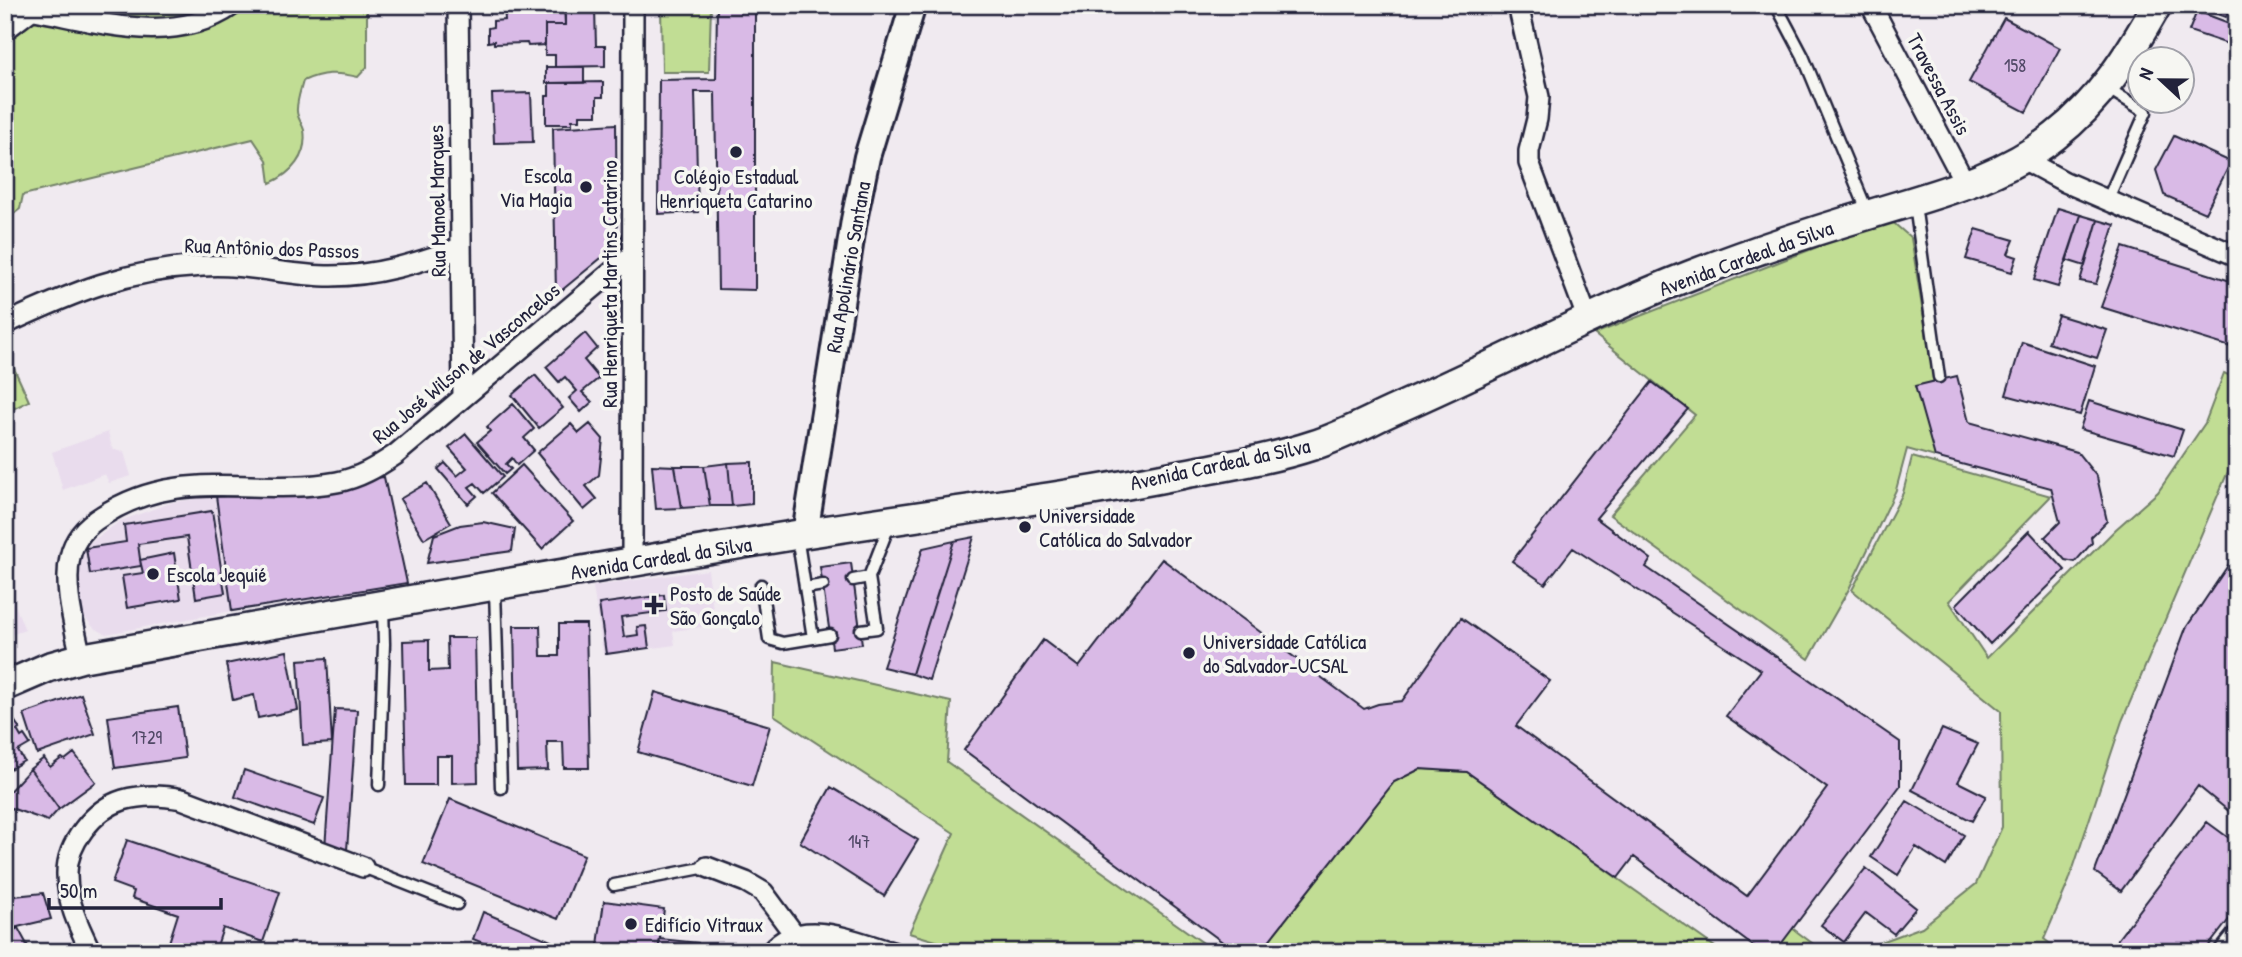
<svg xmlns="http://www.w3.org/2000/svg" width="2242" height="957" viewBox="0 0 2242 957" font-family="'Patrick Hand',sans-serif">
	<rect width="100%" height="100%" fill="#f0eaf0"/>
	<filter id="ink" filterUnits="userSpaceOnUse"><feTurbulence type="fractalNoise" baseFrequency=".0143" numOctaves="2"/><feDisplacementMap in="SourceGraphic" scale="14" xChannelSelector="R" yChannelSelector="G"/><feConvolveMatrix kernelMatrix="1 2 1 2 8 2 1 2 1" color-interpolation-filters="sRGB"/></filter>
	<g filter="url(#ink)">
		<path fill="#e9dced" d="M 108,432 L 112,448 L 124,452 L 131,476 L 109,483 L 105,474 L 63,490 L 52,452 Z
			M 216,496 L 232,611 L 106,634 L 94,628 L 84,617 L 75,570 L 88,544 L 120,521 L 173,502 Z
			M 708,570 L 715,625 L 673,631 L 675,645 L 603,655 L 593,586 Z
			M 5,581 L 25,630 L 5,637 Z"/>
		<path fill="#c1dd94" stroke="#728068" stroke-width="2" d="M 34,5 L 367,5 L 367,67 L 358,77 C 337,72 322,72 303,81 C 301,89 297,100 297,109 C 296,116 302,123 304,130 C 308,156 291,174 270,183 L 267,160 L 253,139 L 23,195 L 20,209 L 5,221 L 5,30 Z
			M 661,5 L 711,5 L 709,72 L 662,72 Z
			M 1889,219 L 1911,238 L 1934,382 L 1935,457 L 1907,449 L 1896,490 L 1849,589 L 1809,659 L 1610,515 L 1695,415 L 1594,334 Z
			M 12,364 L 29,401 L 5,413 L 5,367 Z
			M 2224,373 L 2237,379 L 2237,464 L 2232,462 L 2122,721 L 2069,881 L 2044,939 L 2061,952 L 1854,952 L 1922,927 L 1976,884 L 2002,827 L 2001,711 L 1852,590 L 1903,493 L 1912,457 L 2051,496 L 1949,601 L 1987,658 L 2116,529 L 2158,492 L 2205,423 Z
			M 775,662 L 951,702 L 947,762 L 1216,952 L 973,952 L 909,933 L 954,833 L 774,715 Z
			M 1420,769 L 1467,772 L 1722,952 L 1260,952 L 1394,782 Z
			M 1792,928 L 1824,952 L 1775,952 Z"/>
		<path fill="#d9bae6" stroke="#22223b" stroke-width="2" d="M 504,5 L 564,5 L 565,25 L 545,25 L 545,45 L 528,46 L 527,43 L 494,44 L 494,41 L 488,42 L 488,28 L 493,27 L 493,21 L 505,20 Z
			M 717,5 L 755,5 L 755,290 L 718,289 L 715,92 L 695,92 L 698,212 L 658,214 L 659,80 L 716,79 Z
			M 2195,5 L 2232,5 L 2226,17 Z
			M 565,9 L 595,9 L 596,46 L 605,46 L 605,66 L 555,67 L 555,55 L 545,55 L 545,25 L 565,25 Z
			M 2197,11 L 2237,26 L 2237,47 L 2189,31 Z
			M 2004,18 L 2060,48 L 2026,112 L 1969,82 Z
			M 546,67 L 584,67 L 584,83 L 546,83 Z
			M 603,82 L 603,97 L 597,97 L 597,115 L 580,115 L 580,120 L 572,120 L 572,124 L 546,124 L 546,96 L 549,96 L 549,83 Z
			M 531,93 L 533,142 L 494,143 L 492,94 Z
			M 616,124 L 617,245 L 556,295 L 553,128 Z
			M 2174,136 L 2231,162 L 2205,213 L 2164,195 L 2156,170 Z
			M 2058,208 L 2081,215 L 2058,287 L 2034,280 Z
			M 2081,215 L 2098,220 L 2085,266 L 2066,260 Z
			M 2098,220 L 2115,225 L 2096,284 L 2080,281 Z
			M 1976,229 L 2014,240 L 2008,254 L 2017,257 L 2012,272 L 1966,259 Z
			M 2123,247 L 2237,283 L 2237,349 L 2101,307 Z
			M 2058,315 L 2107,330 L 2097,358 L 2048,343 Z
			M 585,333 L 597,348 L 584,360 L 599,378 L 582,392 L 592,402 L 581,412 L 569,398 L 577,391 L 565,377 L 559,382 L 546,367 Z
			M 2022,342 L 2095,366 L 2080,415 L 2006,395 Z
			M 535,375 L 563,408 L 539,428 L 512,395 Z
			M 1957,376 L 1969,422 L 2077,452 L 2097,477 L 2107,521 L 2091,537 L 2092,543 L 2075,562 L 2065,560 L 2045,537 L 2060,522 L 2051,488 L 1935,457 L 1915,386 Z
			M 1652,382 L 1688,409 L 1596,518 L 1651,559 L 1646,567 L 1900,742 L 1900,786 L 1775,952 L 1761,952 L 1634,857 L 1618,878 L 1467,772 L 1420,769 L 1394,782 L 1260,952 L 1236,952 L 964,750 L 1043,640 L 1079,667 L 1162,559 L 1364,709 L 1378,704 L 1402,701 L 1461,618 L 1550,681 L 1516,726 L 1747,896 L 1827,788 L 1726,716 L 1761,670 L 1573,548 L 1545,584 L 1512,561 Z
			M 2089,401 L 2183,430 L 2174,456 L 2080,429 Z
			M 513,404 L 534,429 L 524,438 L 534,450 L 517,465 L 512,458 L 506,464 L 511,469 L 505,474 L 477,442 L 490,431 L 487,427 Z
			M 571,424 L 579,433 L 590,424 L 603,439 L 599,475 L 586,486 L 597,499 L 584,510 L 537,453 Z
			M 466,434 L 503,477 L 484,493 L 475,483 L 469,487 L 477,496 L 468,504 L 438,469 L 445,463 L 457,476 L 467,468 L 449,448 Z
			M 752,462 L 752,504 L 732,506 L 728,463 Z
			M 728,463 L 732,506 L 710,506 L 704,466 Z
			M 522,465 L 573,521 L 542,549 L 492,493 Z
			M 652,465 L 675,466 L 682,508 L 656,509 Z
			M 675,466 L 704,466 L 710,506 L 682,508 Z
			M 384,477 L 407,583 L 232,611 L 216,496 Z
			M 427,483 L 451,523 L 424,539 L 400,499 Z
			M 212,511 L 225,593 L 196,598 L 187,537 L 138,544 L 141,566 L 90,574 L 86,548 L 126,542 L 124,525 Z
			M 483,522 L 515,529 L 512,551 L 427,563 L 434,535 L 460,525 Z
			M 2029,531 L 2065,570 L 1990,644 L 1956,605 Z
			M 974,537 L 929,680 L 912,674 L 954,541 Z
			M 954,541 L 912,674 L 883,667 L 923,548 Z
			M 2237,552 L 2237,818 L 2198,786 L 2121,891 L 2095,872 L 2186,628 Z
			M 174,553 L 181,599 L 127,608 L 122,576 L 143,573 L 140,560 Z
			M 851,563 L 862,644 L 832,648 L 820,567 Z
			M 664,595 L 666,611 L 621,617 L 624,637 L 638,635 L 637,627 L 646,626 L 649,648 L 606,654 L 599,604 Z
			M 559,624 L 586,624 L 589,768 L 564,768 L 563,742 L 547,742 L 548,770 L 517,771 L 514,626 L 540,626 L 541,656 L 559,656 Z
			M 447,638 L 475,638 L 478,782 L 452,783 L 452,756 L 436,756 L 436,785 L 406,785 L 403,641 L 429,640 L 429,671 L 448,670 Z
			M 287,651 L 298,710 L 258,718 L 254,695 L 233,700 L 226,664 Z
			M 327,658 L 332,743 L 303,745 L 298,660 Z
			M 655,692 L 770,726 L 752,786 L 638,752 Z
			M 81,694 L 95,734 L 37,754 L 24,714 Z
			M 178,707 L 185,758 L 115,768 L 108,717 Z
			M 335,709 L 357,710 L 347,850 L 325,848 Z
			M 14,720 L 20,729 L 17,730 L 21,737 L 24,735 L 30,744 L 18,751 L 24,761 L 5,772 L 5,725 Z
			M 1942,729 L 1978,744 L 1958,782 L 1986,796 L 1972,821 L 1912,790 Z
			M 74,753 L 96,782 L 59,809 L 30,769 L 44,758 L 50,767 L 62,758 L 65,760 Z
			M 30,769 L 59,809 L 48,821 L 5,806 L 5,796 Z
			M 244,770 L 324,798 L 314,825 L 235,797 Z
			M 831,787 L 918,840 L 884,896 L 800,842 Z
			M 450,799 L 584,855 L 558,919 L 423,864 Z
			M 1907,801 L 1964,835 L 1946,866 L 1916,847 L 1898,875 L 1871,857 Z
			M 2207,822 L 2237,844 L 2237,909 L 2204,952 L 2108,952 Z
			M 127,840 L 280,892 L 263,942 L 223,928 L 215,952 L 166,952 L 178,914 L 132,898 L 134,891 L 112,883 Z
			M 1866,868 L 1916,908 L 1894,934 L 1866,913 L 1844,942 L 1821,925 Z
			M 43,893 L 51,919 L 5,930 L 5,897 Z
			M 604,901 L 664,909 L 660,939 L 698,943 L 697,952 L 597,952 Z
			M 604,901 L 664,909 L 658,952 L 597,952 Z
			M 483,912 L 551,941 L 547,952 L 497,952 L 498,949 L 473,939 Z
			M 18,928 L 31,952 L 5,952 L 5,936 Z"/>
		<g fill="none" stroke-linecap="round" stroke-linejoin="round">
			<defs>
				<path id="service" d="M 1776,5 L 1803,56 L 1868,213
					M 2107,201 L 2146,112 L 2107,88
					M 1915,205 L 1939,377
					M 797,536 L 813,638 L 830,635
					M 853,580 L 869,577
					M 761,585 L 769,639 L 783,643 L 813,638
					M 805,588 L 823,585
					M 495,589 L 501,788
					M 861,630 L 877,628 L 869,577 L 890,523
					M 379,785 L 384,644 L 383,606
					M 363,867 L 457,904
					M 614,885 L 707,867
					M 2218,952 L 2237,929"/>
				<path id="minor" d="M 458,5 L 463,396
					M 1518,5 L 1539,97 L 1537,119 L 1529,151 L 1529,163 L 1588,320
					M 1871,5 L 1966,185
					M 34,10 C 100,22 173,47 233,5
					M 5,30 L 38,5
					M 2023,159 L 2065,182 L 2237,256
					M 5,324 C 74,292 125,270 203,266 C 247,263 288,276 331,276 C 377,276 417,263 460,248
					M 632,562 L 633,5
					M 81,658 C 75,627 63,589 70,557 C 74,539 87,525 102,516 C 179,465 256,497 337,482 C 359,478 377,467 395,455 L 632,255
					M 707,867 L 746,882 L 763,892 L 794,934
					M 91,952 C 79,927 67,903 67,875 C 66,844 94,809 123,800 C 143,794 162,795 182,799 L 363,867
					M 771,952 C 800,915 855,942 892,952"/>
				<path id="tertiary" d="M 805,534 L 854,220 L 867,157 L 913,5"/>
				<path id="secondary" d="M 5,686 L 49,667 L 81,658 C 323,615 565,572 808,533 C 933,513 1059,499 1183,474 C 1227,466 1272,459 1314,445 C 1342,436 1369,421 1396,409 C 1495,366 1590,314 1691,275 C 1750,252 1810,232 1871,214 C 1935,194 2001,179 2055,136 C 2100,101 2129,55 2157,5"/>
			</defs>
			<use href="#service" stroke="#22223b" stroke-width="15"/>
			<use href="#minor" stroke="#22223b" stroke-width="24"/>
			<use href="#tertiary" stroke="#22223b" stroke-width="30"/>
			<use href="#secondary" stroke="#22223b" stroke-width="33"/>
			<use href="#service" stroke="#f6f6f2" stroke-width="10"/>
			<use href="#minor" stroke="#f6f6f2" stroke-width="19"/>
			<use href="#tertiary" stroke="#f6f6f2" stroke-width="24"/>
			<use href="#secondary" stroke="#f6f6f2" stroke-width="28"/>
		</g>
	</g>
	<g fill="#22223b" stroke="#f6f6f2" stroke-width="2.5">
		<circle cx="736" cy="152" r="7"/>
		<circle cx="586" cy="187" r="7"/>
		<circle cx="1025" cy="527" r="7"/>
		<circle cx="153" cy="574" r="7"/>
		<path d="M650.5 594.5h7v7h7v7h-7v7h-7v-7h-7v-7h7z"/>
		<circle cx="1189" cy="653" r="7"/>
		<circle cx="631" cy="924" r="7"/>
	</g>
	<g text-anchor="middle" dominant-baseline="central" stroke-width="7" stroke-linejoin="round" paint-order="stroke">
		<g font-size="18" fill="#504866">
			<text x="2015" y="65">158</text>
			<text x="147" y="737">1729</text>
			<text x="859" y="841">147</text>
		</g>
		<g font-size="21" fill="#22223b" stroke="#f6f6f2">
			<text transform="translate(1939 84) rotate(62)">Travessa Assis</text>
			<text transform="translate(437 201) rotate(-91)">Rua Manoel Marques</text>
			<text transform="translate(272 248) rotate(2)">Rua Antônio dos Passos</text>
			<text transform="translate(1746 258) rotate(-20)">Avenida Cardeal da Silva</text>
			<text transform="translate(848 267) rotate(-80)">Rua Apolinário Santana</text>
			<text transform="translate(609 284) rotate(-90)">Rua Henriqueta Martins Catarino</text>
			<text transform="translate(466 363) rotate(-40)">Rua José Wilson de Vasconcelos</text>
			<text transform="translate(1220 464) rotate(-12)">Avenida Cardeal da Silva</text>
			<text transform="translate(661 558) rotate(-9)">Avenida Cardeal da Silva</text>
		</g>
		<g font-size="21" fill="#22223b" stroke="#f6f6f2" text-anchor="start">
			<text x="572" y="175" text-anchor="end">Escola<tspan x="572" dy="24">Via Magia</tspan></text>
			<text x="736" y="176" text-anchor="middle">Colégio Estadual<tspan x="736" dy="24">Henriqueta Catarino</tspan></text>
			<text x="1039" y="515">Universidade<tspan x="1039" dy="24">Católica do Salvador</tspan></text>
			<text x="167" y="574">Escola Jequié</text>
			<text x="670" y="593">Posto de Saúde<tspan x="670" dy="24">São Gonçalo</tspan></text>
			<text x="1203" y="641">Universidade Católica<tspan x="1203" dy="24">do Salvador-UCSAL</tspan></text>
			<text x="645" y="924">Edifício Vitraux</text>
		</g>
	</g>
	<rect width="2242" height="957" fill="none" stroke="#f6f6f2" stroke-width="28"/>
	<rect x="14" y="14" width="2214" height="929" fill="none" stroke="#22223b" stroke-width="2.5" filter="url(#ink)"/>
	<g transform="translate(2161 80) rotate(292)"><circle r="33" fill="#f6f6f2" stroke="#a1a1a9" stroke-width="2"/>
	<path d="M0-5L12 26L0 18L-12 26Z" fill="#22223b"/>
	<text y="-10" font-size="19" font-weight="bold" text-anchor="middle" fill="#22223b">N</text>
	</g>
	<path d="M49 898v10h172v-10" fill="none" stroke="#22223b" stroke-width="3.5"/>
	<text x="60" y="898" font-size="21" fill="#22223b" stroke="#f6f6f2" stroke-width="5" paint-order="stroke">50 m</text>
</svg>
